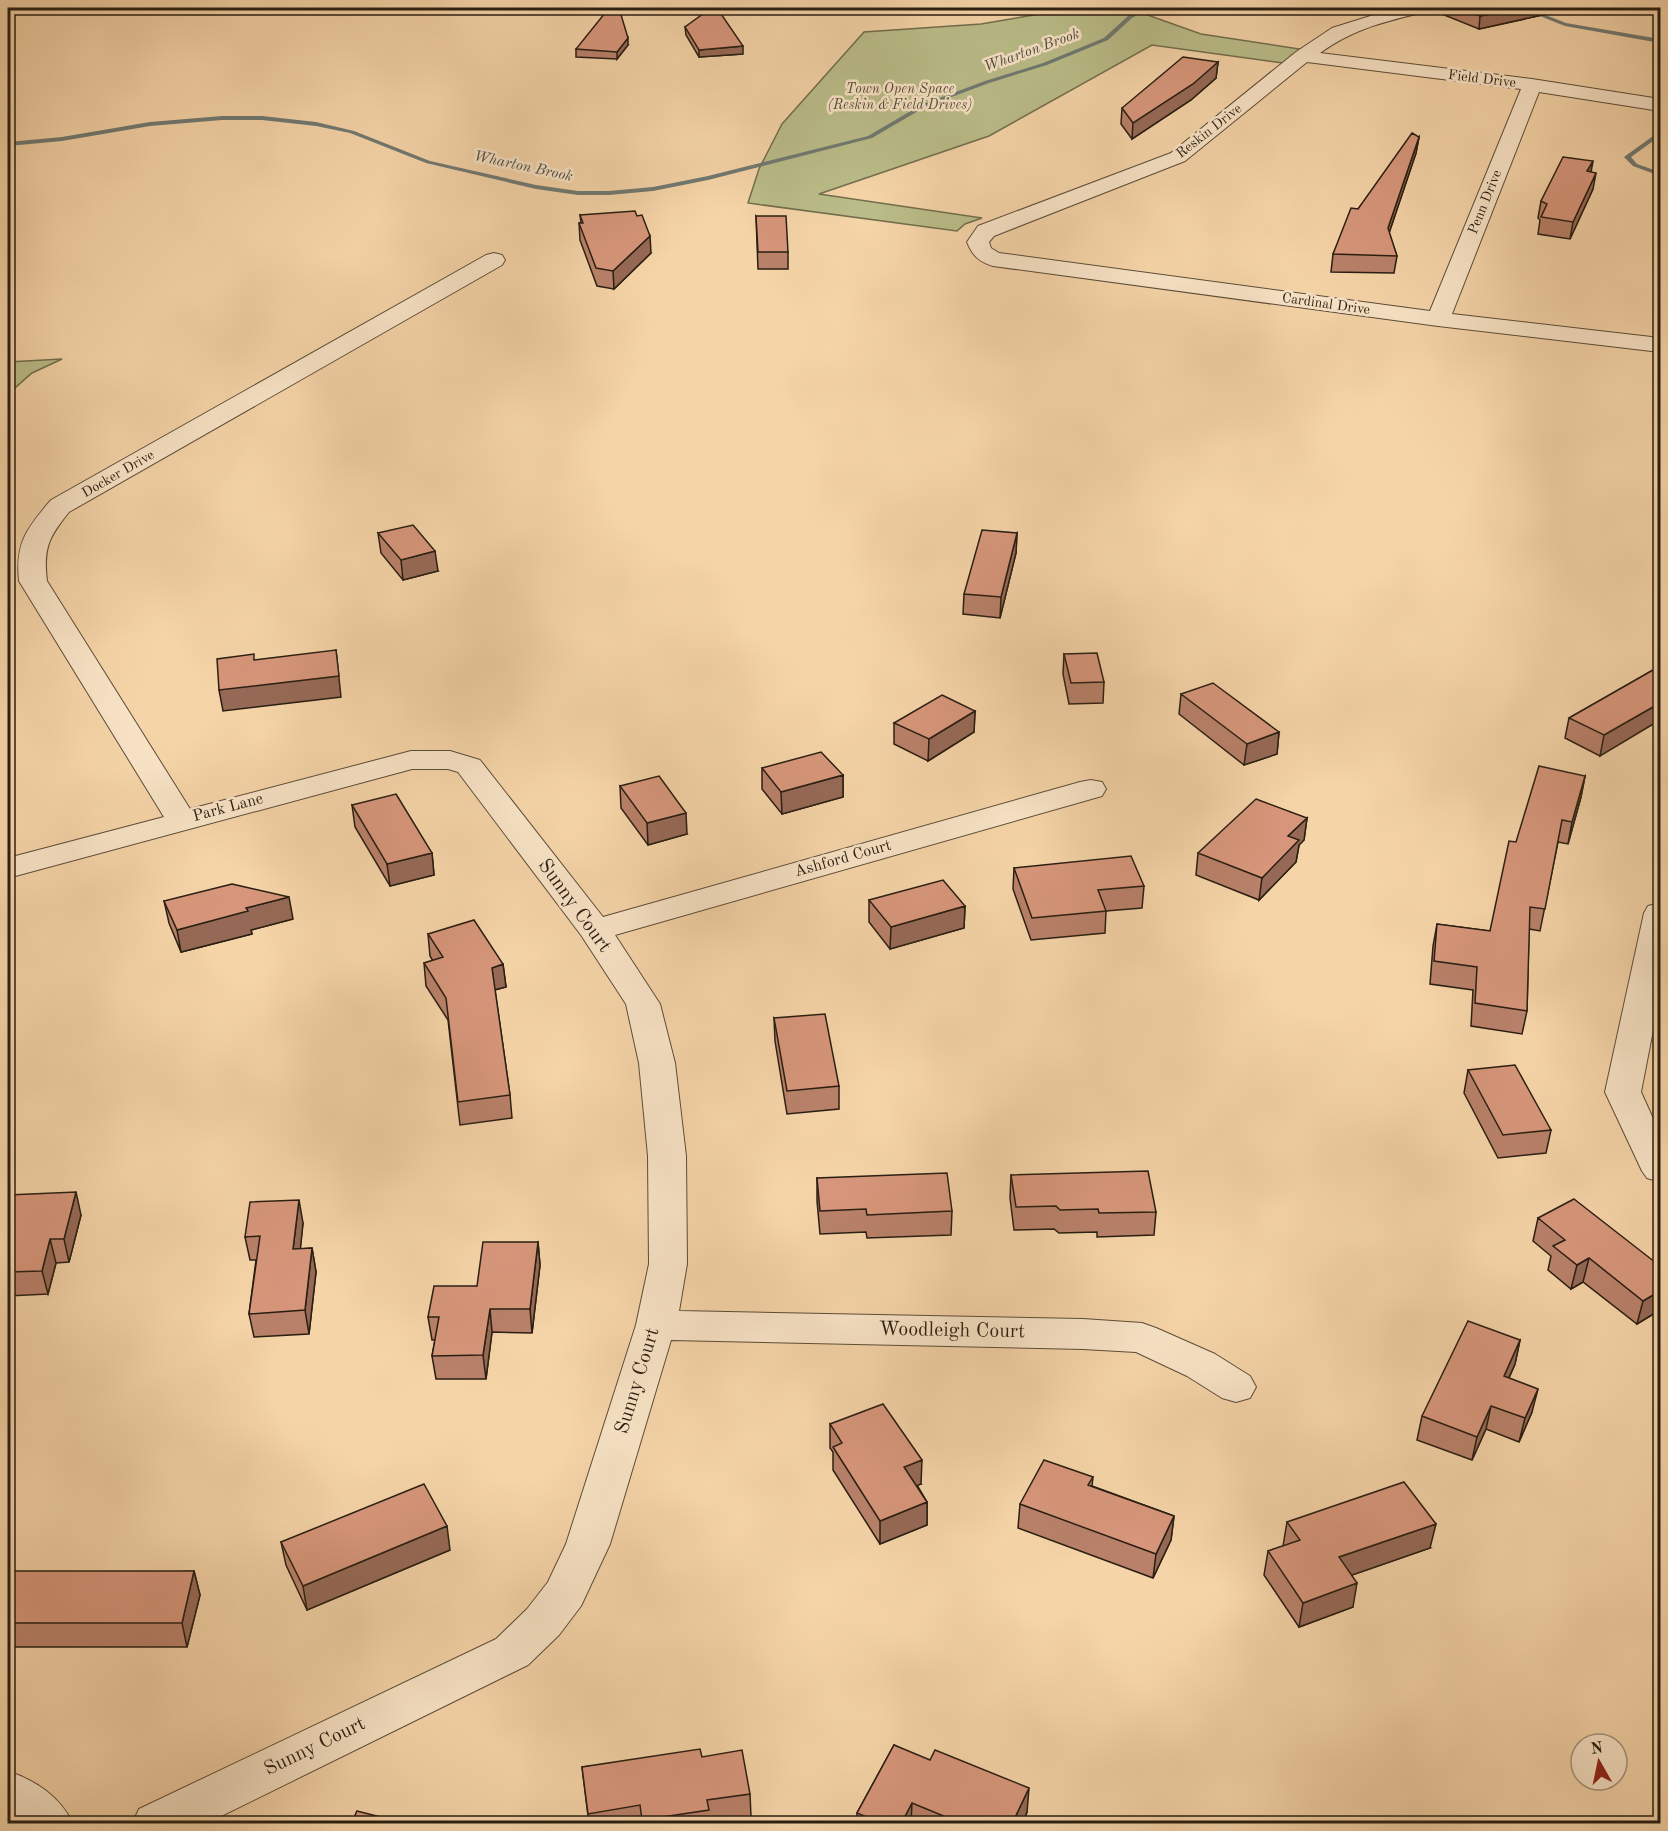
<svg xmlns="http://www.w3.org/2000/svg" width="1668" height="1831" viewBox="0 0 1668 1831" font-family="'Old Standard TT',serif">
	<rect width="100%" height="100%" fill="#f5d4a8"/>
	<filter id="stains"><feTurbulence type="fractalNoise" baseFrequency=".00333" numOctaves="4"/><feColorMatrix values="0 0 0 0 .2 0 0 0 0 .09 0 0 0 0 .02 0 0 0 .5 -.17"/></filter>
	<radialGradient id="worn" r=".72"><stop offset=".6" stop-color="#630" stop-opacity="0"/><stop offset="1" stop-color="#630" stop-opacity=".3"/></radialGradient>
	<path fill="#babd89" stroke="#726e4e" stroke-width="1.5" d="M 1075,8 L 1128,8 L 1201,34 L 1306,50 L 1298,65 L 1152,45 L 989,136 L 819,194 L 982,218 L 965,224 L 957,231 L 748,203 L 759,169 L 782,124 L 864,32 L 981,24 Z
		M 62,359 L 32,373 L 8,394 L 8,362 Z"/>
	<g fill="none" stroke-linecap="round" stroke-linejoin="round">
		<path fill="#707972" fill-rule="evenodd" d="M 1145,8 L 1151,8 L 1132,18 L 1108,40 L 1047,65 L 989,83 L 925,107 L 872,138 L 708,180 L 653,191 L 609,195 L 578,195 L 536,189 L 426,163 L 350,133 L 316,126 L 262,120 L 222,120 L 150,126 L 62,141 L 8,146 L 8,142 L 62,137 L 150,122 L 222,116 L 262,116 L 316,122 L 354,131 L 430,161 L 536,185 L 578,191 L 609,191 L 653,187 L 708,176 L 868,136 L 921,105 L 985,81 L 1043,63 L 1104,38 L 1128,16 Z
			M 1522,8 L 1528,8 L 1566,23 L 1660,39 L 1660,43 L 1565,26 L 1522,9 Z
			M 1660,131 L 1660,136 L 1631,157 L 1637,164 L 1660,172 L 1660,176 L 1633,166 L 1624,157 Z"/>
		<defs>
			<path id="minor" d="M 1396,8 L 1427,8 L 1424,12 C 1384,22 1355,28 1320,53 L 1532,79 L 1660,99 L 1660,111 L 1539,92 L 1452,314 L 1660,338 L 1660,352 L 1438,326 L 993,266 C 979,262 972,255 967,242 L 978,226 L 1171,153 L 1296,52 L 1332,28 ZM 1307,62 L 1521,89 L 1430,311 L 999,253 L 991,248 L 989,242 L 994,236 L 1185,161 Z
				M 494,253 L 502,255 L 505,260 L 502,265 L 69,512 C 49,537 43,548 47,581 L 190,809 L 411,751 L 450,751 L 480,760 L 603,917 L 1080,782 L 1091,780 L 1102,782 L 1106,789 L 1102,796 L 615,935 L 660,1004 L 675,1063 L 686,1156 L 687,1264 L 679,1311 L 1083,1319 L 1142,1323 L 1156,1328 L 1215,1354 L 1250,1376 L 1256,1387 L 1250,1398 L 1236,1402 L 1222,1398 L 1187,1376 L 1136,1352 L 1083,1349 L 671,1340 L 610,1544 L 581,1606 L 559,1635 L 528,1665 L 205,1824 L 132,1824 L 139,1809 L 496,1639 L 527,1609 L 548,1582 L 566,1544 L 636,1325 L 649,1264 L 648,1156 L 639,1063 L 626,1004 L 581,935 L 458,772 L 448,769 L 412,769 L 8,878 L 8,858 L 164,817 L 19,581 C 15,543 27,528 51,500 L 486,255 Z
				M 1660,903 L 1660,994 L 1641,1092 L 1660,1134 L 1660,1182 L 1647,1178 L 1642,1171 L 1605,1092 L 1644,913 L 1648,906 Z
				M 8,1771 C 36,1781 60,1796 73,1824 L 17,1824 L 8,1818 Z"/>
		</defs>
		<use href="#minor" stroke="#5c4c38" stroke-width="2"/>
		<use href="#minor" fill="#f8e3c6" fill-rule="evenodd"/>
	</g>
	<path fill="#b9816a" stroke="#291e12" stroke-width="1.5" d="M 1427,8 L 1574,8 L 1479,29 Z
		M 685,27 L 743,54 L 699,57 L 686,35 Z
		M 628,45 L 617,59 L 576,57 L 576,49 Z
		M 1218,62 L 1216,78 L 1191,100 L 1132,139 L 1121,124 L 1122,108 Z
		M 1419,137 L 1416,153 L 1389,233 L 1397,256 L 1394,273 L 1331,272 L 1333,254 L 1358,209 Z
		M 1591,172 L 1593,189 L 1570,239 L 1538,234 L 1540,220 L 1538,218 L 1541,201 Z
		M 580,215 L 651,253 L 614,289 L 597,286 L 580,240 L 579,223 L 581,223 Z
		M 756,216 L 788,252 L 788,269 L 758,269 Z
		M 378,533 L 438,571 L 403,580 L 381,553 Z
		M 1017,533 L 1016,553 L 1000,618 L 963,614 L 964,594 Z
		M 1064,654 L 1104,682 L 1103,703 L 1069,704 L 1063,674 Z
		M 1660,666 L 1600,756 L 1565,738 L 1569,718 Z
		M 1181,694 L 1279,732 L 1277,754 L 1244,765 L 1179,714 Z
		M 975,711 L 974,732 L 928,761 L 894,744 L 894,723 Z
		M 762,768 L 843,775 L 843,797 L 782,814 L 762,789 Z
		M 1585,776 L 1581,797 L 1568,844 L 1558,842 L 1540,931 L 1529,929 L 1527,1011 L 1522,1034 L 1471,1026 L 1473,990 L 1430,984 L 1433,946 L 1437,924 L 1490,931 L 1516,842 Z
		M 620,786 L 687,834 L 648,845 L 621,808 Z
		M 352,805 L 432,853 L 434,875 L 390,886 L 355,827 Z
		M 1307,818 L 1304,840 L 1299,845 L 1296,862 L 1259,900 L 1196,875 L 1198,853 Z
		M 1014,868 L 1144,886 L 1142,908 L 1106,911 L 1105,933 L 1031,940 L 1013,889 Z
		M 869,900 L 965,906 L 964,928 L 890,949 L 869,922 Z
		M 164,901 L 293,919 L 251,930 L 252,934 L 181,952 L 169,923 Z
		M 428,934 L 503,964 L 506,987 L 495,990 L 510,1095 L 512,1118 L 460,1125 L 448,1020 L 426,986 L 424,963 L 433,961 L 430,956 Z
		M 774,1018 L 839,1086 L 839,1109 L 787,1114 L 775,1041 Z
		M 1468,1070 L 1551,1130 L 1546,1153 L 1498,1158 L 1464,1093 Z
		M 1011,1175 L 1156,1212 L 1154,1235 L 1097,1237 L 1097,1232 L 1059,1233 L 1054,1229 L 1014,1230 L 1010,1198 Z
		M 817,1178 L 952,1211 L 951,1235 L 867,1238 L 866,1232 L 820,1234 L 817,1201 Z
		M 8,1195 L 81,1215 L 69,1262 L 56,1263 L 48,1294 L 8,1296 Z
		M 1538,1218 L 1660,1266 L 1660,1310 L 1637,1324 L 1583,1282 L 1571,1289 L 1548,1270 L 1551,1256 L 1533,1241 Z
		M 303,1223 L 300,1249 L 312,1248 L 316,1272 L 309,1334 L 254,1337 L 249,1314 L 256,1260 L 250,1260 L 245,1237 Z
		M 538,1242 L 540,1265 L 532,1333 L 492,1332 L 486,1379 L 436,1379 L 432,1356 L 435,1340 L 432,1340 L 428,1317 L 477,1286 Z
		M 1520,1340 L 1515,1364 L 1509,1378 L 1532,1412 L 1519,1442 L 1486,1429 L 1472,1460 L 1417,1440 L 1422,1416 Z
		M 830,1424 L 921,1484 L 917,1485 L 927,1502 L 927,1525 L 880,1544 L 833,1470 L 833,1452 L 830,1448 Z
		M 1093,1477 L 1092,1486 L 1174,1516 L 1171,1540 L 1153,1578 L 1018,1528 L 1020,1504 Z
		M 1287,1522 L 1430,1548 L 1352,1575 L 1353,1607 L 1299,1627 L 1264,1575 L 1268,1551 L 1283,1546 Z
		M 281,1542 L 450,1550 L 307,1610 L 286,1565 Z
		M 194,1571 L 200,1595 L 187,1647 L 8,1647 L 8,1579 Z
		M 894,1745 L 1027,1812 L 1022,1824 L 857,1824 L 857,1813 Z
		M 702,1757 L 750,1794 L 751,1817 L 712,1824 L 589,1824 L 582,1767 Z"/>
	<path fill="#966956" stroke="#291e12" stroke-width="1.5" d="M 1521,8 L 1574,8 L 1479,29 L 1480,16 Z
		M 628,38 L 628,45 L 617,59 L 617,52 Z
		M 743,46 L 743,54 L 699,57 L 699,50 Z
		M 1218,62 L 1216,78 L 1191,100 L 1132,139 L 1133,123 Z
		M 1419,137 L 1416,153 L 1385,245 L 1388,228 Z
		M 1593,161 L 1590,178 L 1587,171 Z
		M 1596,173 L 1593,189 L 1570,239 L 1573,222 Z
		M 650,236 L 651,253 L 614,289 L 613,271 Z
		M 1017,533 L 1016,553 L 1000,618 L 1001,597 Z
		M 435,551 L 438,571 L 403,580 L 401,560 Z
		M 336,650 L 341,697 L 223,711 L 219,690 Z
		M 1660,703 L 1660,720 L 1600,756 L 1604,735 Z
		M 975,711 L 974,732 L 928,761 L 929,739 Z
		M 1279,732 L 1277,754 L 1244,765 L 1247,744 Z
		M 843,775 L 843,797 L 782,814 L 781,792 Z
		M 1585,776 L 1581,797 L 1568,844 L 1572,822 Z
		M 686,813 L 687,834 L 648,845 L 647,823 Z
		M 1307,818 L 1304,840 L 1299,845 L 1296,862 L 1259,900 L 1262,878 L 1288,836 Z
		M 432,853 L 434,875 L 390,886 L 387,864 Z
		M 289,897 L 293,919 L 251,930 L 252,934 L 181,952 L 177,930 L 246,908 Z
		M 965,906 L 964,928 L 890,949 L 891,927 Z
		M 503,964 L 506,987 L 494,990 L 492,968 Z
		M 76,1192 L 81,1215 L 69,1262 L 64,1239 Z
		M 299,1200 L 303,1223 L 298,1273 L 293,1249 Z
		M 50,1239 L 56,1263 L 48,1294 L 42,1271 Z
		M 538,1242 L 540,1265 L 532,1333 L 530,1309 Z
		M 312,1248 L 316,1272 L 309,1334 L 305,1310 Z
		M 1589,1258 L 1583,1282 L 1571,1289 L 1577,1265 Z
		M 1660,1291 L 1660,1310 L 1637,1324 L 1643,1301 Z
		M 490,1309 L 492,1332 L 486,1379 L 483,1355 Z
		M 1520,1340 L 1515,1364 L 1499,1400 L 1504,1376 Z
		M 1538,1389 L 1532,1412 L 1519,1442 L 1525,1418 Z
		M 1491,1406 L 1486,1429 L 1472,1460 L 1477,1437 Z
		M 922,1460 L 921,1484 L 904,1491 L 904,1467 Z
		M 927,1502 L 927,1525 L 880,1544 L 880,1521 Z
		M 1174,1516 L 1171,1540 L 1153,1578 L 1156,1554 Z
		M 1436,1524 L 1430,1548 L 1335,1581 L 1339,1557 Z
		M 447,1526 L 450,1550 L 307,1610 L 303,1586 Z
		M 194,1571 L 200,1595 L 187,1647 L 182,1623 Z
		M 1357,1583 L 1353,1607 L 1299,1627 L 1303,1603 Z
		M 1029,1788 L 1027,1812 L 1022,1824 L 1012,1824 Z
		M 912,1803 L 911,1824 L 901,1824 Z"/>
	<path fill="#d7967b" stroke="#291e12" stroke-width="1.5" d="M 609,8 L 619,8 L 628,38 L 617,52 L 576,49 Z
		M 711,8 L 717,8 L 743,46 L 699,50 L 685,27 Z
		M 1458,8 L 1521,8 L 1480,16 Z
		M 1183,57 L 1218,62 L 1193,84 L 1133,123 L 1122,108 Z
		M 1412,133 L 1419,137 L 1388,228 L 1397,256 L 1333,254 L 1351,208 L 1358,209 Z
		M 1563,157 L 1593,161 L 1587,171 L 1596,173 L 1573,222 L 1541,217 L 1547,204 L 1541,201 Z
		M 635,211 L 637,216 L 642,215 L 650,236 L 613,271 L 596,268 L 579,223 L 583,223 L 580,215 Z
		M 756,216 L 786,216 L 788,252 L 758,252 Z
		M 413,525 L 435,551 L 401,560 L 378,533 Z
		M 982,530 L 1017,533 L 1001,597 L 964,594 Z
		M 336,650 L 339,676 L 219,690 L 217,659 L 254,654 L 254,660 Z
		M 1097,653 L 1104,682 L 1071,683 L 1064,654 Z
		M 1660,666 L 1660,703 L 1604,735 L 1569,718 Z
		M 1213,683 L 1279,732 L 1247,744 L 1181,694 Z
		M 942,695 L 975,711 L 929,739 L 894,723 Z
		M 821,752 L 843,775 L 781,792 L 762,768 Z
		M 1539,766 L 1585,776 L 1572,822 L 1562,820 L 1545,909 L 1530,907 L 1527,1011 L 1475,1003 L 1477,967 L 1434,961 L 1437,924 L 1490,931 L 1509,841 L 1516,842 Z
		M 659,776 L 686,813 L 647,823 L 620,786 Z
		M 396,794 L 432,853 L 387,864 L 352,805 Z
		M 1256,799 L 1307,818 L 1288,836 L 1299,840 L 1262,878 L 1198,853 Z
		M 1131,856 L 1144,886 L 1098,890 L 1106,911 L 1032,918 L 1014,868 Z
		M 943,880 L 965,906 L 891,927 L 869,900 Z
		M 232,884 L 289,897 L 246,908 L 248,911 L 177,930 L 164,901 Z
		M 474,920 L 503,964 L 492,968 L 510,1095 L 458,1102 L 446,998 L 424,963 L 443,957 L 428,934 Z
		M 825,1014 L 839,1086 L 787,1091 L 774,1018 Z
		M 1515,1065 L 1551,1130 L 1503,1135 L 1468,1070 Z
		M 1148,1171 L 1156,1212 L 1099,1213 L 1098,1209 L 1060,1210 L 1056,1206 L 1016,1207 L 1011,1175 Z
		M 947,1173 L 952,1211 L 867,1215 L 866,1209 L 820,1211 L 817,1178 Z
		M 76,1192 L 64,1239 L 50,1239 L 42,1271 L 8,1272 L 8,1195 Z
		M 1574,1199 L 1660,1266 L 1660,1291 L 1643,1301 L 1589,1258 L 1577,1265 L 1553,1246 L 1565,1240 L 1538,1218 Z
		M 299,1200 L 293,1249 L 312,1248 L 305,1310 L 249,1314 L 260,1236 L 245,1237 L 250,1202 Z
		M 483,1242 L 538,1242 L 530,1309 L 490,1309 L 483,1355 L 432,1356 L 439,1317 L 428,1317 L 434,1286 L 477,1286 Z
		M 1468,1321 L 1520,1340 L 1504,1376 L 1538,1389 L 1525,1418 L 1491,1406 L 1477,1437 L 1422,1416 Z
		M 883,1404 L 922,1460 L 904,1467 L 927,1502 L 880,1521 L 833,1447 L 842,1443 L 830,1424 Z
		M 1044,1460 L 1093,1477 L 1088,1485 L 1174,1516 L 1156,1554 L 1020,1504 Z
		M 1404,1482 L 1436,1524 L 1339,1557 L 1357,1583 L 1303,1603 L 1268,1551 L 1300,1540 L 1287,1522 Z
		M 424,1484 L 447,1526 L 303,1586 L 281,1542 Z
		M 10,1571 L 194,1571 L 182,1623 L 8,1623 L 8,1579 Z
		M 894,1745 L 930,1760 L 935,1750 L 1029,1788 L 1012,1824 L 981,1824 L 976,1821 L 974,1824 L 963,1824 L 912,1803 L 901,1824 L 883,1824 L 857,1813 Z
		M 700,1749 L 702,1757 L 742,1750 L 750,1794 L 707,1800 L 709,1810 L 642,1820 L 640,1805 L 588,1814 L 582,1767 Z
		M 357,1811 L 408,1824 L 351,1824 Z"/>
	<g text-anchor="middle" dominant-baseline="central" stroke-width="5" stroke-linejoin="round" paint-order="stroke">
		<g font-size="14" fill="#291e12" stroke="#f8e3c6">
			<text transform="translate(1482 79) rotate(7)">Field Drive</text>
			<text transform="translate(1209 131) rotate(-38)">Reskin Drive</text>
			<text transform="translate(1485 202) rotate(-68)">Penn Drive</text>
			<text transform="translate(1326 304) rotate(8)">Cardinal Drive</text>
			<text transform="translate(118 474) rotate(-30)">Docker Drive</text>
		</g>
		<g font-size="14" font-style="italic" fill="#544e36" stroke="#f8e3c6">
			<text x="900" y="89">Town Open Space<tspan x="900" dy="16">(Reskin &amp; Field Drives)</tspan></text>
		</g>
		<g font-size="15" font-style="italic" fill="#4c4c42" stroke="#f8e3c6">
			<text transform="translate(1032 51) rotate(-20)">Wharton Brook</text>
			<text transform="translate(523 167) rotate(12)">Wharton Brook</text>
		</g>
		<g font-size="16" fill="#291e12" stroke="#f8e3c6">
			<text transform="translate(228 808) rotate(-15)">Park Lane</text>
			<text transform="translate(843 859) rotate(-16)">Ashford Court</text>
		</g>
		<g font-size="20" fill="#291e12" stroke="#f8e3c6">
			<text transform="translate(574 906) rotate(54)">Sunny Court</text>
			<text transform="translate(952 1331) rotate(1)">Woodleigh Court</text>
			<text transform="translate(638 1381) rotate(-73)">Sunny Court</text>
			<text transform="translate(315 1747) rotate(-26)">Sunny Court</text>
		</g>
	</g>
	<rect width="1668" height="1831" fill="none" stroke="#f5d4a8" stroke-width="30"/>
	<rect x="9" y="9" width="1650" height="1813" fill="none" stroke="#291e12" stroke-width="3"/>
	<rect x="15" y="15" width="1638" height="1801" fill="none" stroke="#291e12" stroke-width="1.5"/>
	<g transform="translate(1599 1762) rotate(351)"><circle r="28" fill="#f8e3c6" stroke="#a5947e" stroke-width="1.5"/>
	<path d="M0-4.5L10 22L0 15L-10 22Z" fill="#8f2418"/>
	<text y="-9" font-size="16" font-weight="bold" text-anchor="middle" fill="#291e12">N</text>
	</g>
	<rect width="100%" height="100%" filter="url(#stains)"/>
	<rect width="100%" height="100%" fill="url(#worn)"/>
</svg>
